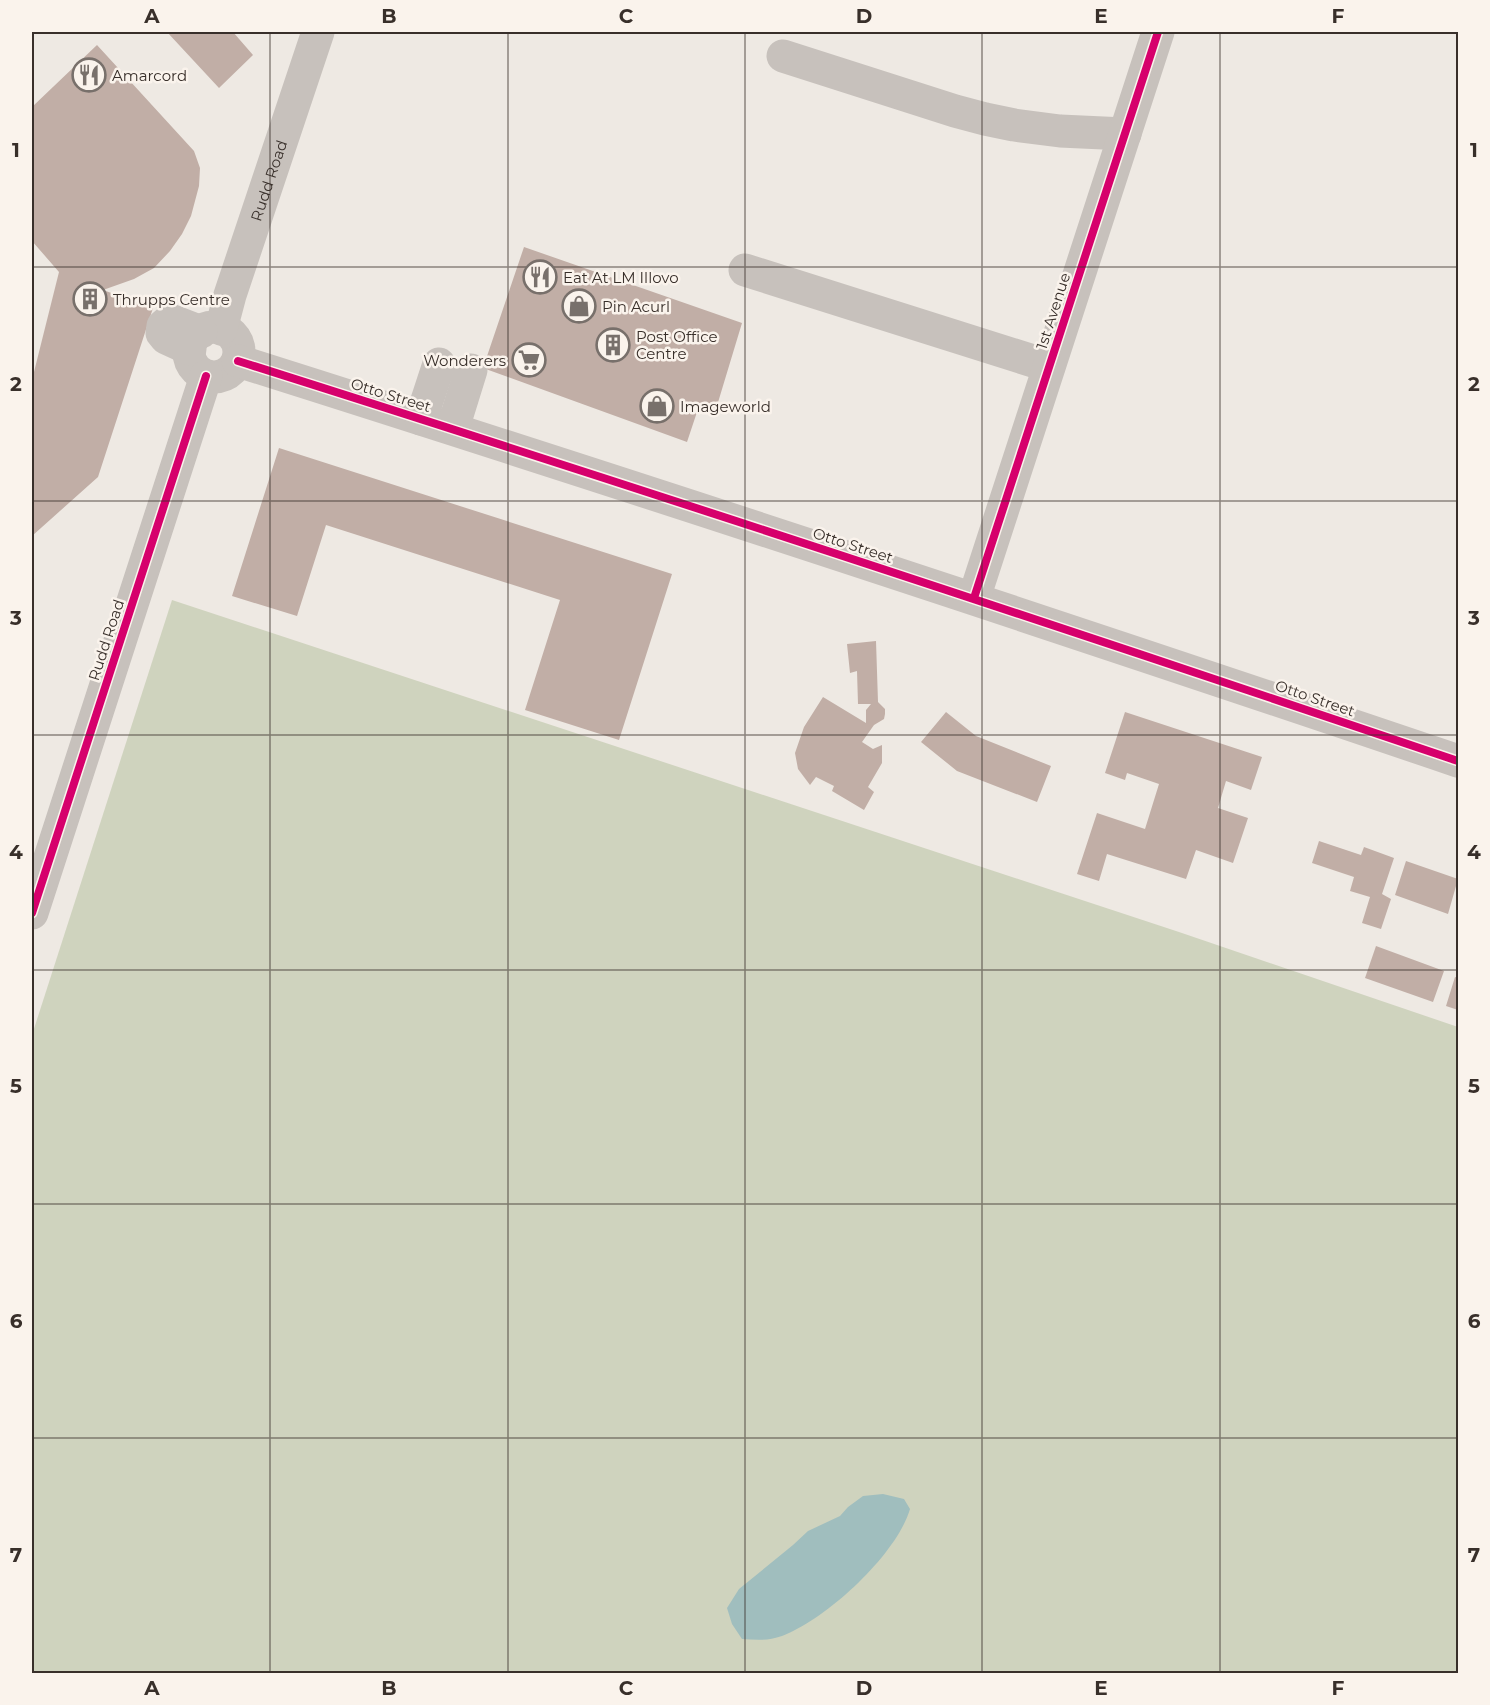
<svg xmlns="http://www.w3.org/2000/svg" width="1490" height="1705" viewBox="0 0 1490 1705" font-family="Montserrat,sans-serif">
	<rect width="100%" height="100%" fill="#eee9e3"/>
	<path fill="#cfd3be" d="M 172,600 L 1179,932 L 1458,1027 L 1458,1673 L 32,1674 L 32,1035 Z"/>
	<path fill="#a0bebe" d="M 883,1494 L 904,1499 L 910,1509 C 897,1554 827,1619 782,1636 C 768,1641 756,1640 742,1639 L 732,1624 L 727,1608 L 739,1589 L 793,1545 L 808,1531 L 840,1516 L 848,1507 L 863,1496 Z"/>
	<path fill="#c1aea6" d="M 167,32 L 233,32 L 253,55 L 219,88 Z
		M 97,45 L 194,151 L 200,168 L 199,186 L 191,216 L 182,234 L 170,251 L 154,268 L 134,279 L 103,290 L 153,308 L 98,477 L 32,536 L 32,380 L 59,272 L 32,241 L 32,107 Z
		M 524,247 L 742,323 L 716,409 L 700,403 L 687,442 L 483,368 Z
		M 279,448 L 672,574 L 619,740 L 525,710 L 560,600 L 326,525 L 297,616 L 232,596 Z
		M 876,641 L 878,702 L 885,709 L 885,714 L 884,719 L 874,725 L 862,742 L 873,749 L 882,745 L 882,763 L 868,787 L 874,792 L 864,810 L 832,791 L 834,786 L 816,777 L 810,785 L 798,769 L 795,753 L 804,727 L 823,697 L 866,723 L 866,710 L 871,704 L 858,704 L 857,671 L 850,673 L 847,644 Z
		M 946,712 L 976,736 L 1051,766 L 1037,802 L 957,771 L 921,742 Z
		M 1125,712 L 1262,757 L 1251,790 L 1226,781 L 1218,808 L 1248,818 L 1233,863 L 1196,850 L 1186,879 L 1107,854 L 1099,881 L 1077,874 L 1097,813 L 1145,829 L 1159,784 L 1127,773 L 1125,780 L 1105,773 Z
		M 1319,841 L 1361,855 L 1364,847 L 1394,858 L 1382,894 L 1391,899 L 1381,929 L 1362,923 L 1370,897 L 1350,891 L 1354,877 L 1312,863 Z
		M 1406,861 L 1458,879 L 1448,914 L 1395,895 Z
		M 1376,946 L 1444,971 L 1433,1002 L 1365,978 Z
		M 1455,977 L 1458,978 L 1458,1010 L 1446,1006 Z"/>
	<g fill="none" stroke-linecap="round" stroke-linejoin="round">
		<g stroke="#c7c1bc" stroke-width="33">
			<path d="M 783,56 L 955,111 L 985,119 L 1014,125 L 1060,131 L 1125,134"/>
			<path d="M 745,270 L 1049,366"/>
			<circle cx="214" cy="352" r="25"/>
			<path id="s1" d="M 221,329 L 230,295 L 318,32"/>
			<path d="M 190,349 L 166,338 L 162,333 L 163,326 L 170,320 L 201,332"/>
			<path d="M 238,361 C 646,490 1053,624 1458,761"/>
			<path d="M 421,419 L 439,364"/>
			<path d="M 453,428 L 471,370"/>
			<path d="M 974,598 L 1158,32"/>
			<path d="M 32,913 L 206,376"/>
		</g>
		<defs>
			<path id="cycleway" d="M 238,361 C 646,490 1053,624 1458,761
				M 974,598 L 1158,32
				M 32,913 L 206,376"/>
		</defs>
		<use href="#cycleway" stroke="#faf3ec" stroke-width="11"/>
		<use href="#cycleway" stroke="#d6006c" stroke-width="8"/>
	</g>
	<path fill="none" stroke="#382f2a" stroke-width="1.5" stroke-opacity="0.55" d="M 270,32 L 270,1674M 508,32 L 508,1674M 745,32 L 745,1674M 982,32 L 982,1674M 1220,32 L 1220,1674M 32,267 L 1458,267M 32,501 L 1458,501M 32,735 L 1458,735M 32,970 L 1458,970M 32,1204 L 1458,1204M 32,1438 L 1458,1438"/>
	<defs>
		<symbol id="restaurant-ring" viewBox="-11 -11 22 22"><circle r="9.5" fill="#faf3ec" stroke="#78706b" stroke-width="1.5"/><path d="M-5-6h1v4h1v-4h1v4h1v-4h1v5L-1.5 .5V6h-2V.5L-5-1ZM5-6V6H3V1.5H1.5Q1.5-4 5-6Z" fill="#78706b"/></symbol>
		<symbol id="building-ring" viewBox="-11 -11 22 22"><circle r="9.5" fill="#faf3ec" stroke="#78706b" stroke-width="1.5"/><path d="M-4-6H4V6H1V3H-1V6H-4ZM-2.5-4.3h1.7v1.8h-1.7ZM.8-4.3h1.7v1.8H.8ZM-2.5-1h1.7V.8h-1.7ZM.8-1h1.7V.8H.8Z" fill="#78706b"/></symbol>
		<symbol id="shop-ring" viewBox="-11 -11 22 22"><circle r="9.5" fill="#faf3ec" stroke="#78706b" stroke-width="1.5"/><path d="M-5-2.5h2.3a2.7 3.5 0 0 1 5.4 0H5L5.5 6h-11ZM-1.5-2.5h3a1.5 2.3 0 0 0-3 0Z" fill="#78706b"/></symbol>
		<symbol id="supermarket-ring" viewBox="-11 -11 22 22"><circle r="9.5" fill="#faf3ec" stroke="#78706b" stroke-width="1.5"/><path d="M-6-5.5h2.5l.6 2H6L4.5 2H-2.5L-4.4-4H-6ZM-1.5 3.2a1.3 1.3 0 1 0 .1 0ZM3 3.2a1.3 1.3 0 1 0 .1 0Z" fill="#78706b"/></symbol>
	</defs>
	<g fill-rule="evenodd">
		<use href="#restaurant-ring" x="70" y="56" width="38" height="38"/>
		<use href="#restaurant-ring" x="521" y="258" width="38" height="38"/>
		<use href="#building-ring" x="71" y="280" width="38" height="38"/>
		<use href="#shop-ring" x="560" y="287" width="38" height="38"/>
		<use href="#building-ring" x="594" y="326" width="38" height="38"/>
		<use href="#supermarket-ring" x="510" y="341" width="38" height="38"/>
		<use href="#shop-ring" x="638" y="387" width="38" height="38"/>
	</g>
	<g text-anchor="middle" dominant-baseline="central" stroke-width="5" stroke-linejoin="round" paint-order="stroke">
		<g font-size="15" fill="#382f2a" stroke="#faf3ec" text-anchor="start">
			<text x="112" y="75">Amarcord</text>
			<text x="563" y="277">Eat At LM Illovo</text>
			<text x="113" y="299">Thrupps Centre</text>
			<text x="602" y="306">Pin Acurl</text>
			<text x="636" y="336">Post Office<tspan x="636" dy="17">Centre</tspan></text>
			<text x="506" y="360" text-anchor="end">Wonderers</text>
			<text x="680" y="406">Imageworld</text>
		</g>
		<g font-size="15" fill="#382f2a" stroke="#faf3ec">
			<text stroke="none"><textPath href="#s1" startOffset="156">Rudd Road</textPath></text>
			<text transform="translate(1053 311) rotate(-72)">1st Avenue</text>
			<text transform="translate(391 395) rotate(17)">Otto Street</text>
			<text transform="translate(853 545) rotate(18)">Otto Street</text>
			<text transform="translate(106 640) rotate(-72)">Rudd Road</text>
			<text transform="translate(1315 698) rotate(19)">Otto Street</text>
		</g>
	</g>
	<rect width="1490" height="1705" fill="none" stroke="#faf3ec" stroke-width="66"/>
	<rect x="33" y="33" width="1424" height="1639" fill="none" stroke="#382f2a" stroke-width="2"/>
	<g font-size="20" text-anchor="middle" font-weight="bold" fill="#382f2a">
		<text x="152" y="23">A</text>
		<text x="389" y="23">B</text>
		<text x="626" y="23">C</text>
		<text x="864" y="23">D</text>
		<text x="1101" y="23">E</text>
		<text x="1338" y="23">F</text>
		<text x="16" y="157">1</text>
		<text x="1474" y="157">1</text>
		<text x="16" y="391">2</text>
		<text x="1474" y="391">2</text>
		<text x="16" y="625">3</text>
		<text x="1474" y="625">3</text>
		<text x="16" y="859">4</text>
		<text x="1474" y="859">4</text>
		<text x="16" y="1093">5</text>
		<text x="1474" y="1093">5</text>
		<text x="16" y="1328">6</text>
		<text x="1474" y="1328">6</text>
		<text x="16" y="1562">7</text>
		<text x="1474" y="1562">7</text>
		<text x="152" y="1695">A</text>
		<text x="389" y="1695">B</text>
		<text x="626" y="1695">C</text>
		<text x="864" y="1695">D</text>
		<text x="1101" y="1695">E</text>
		<text x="1338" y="1695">F</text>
	</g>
</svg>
